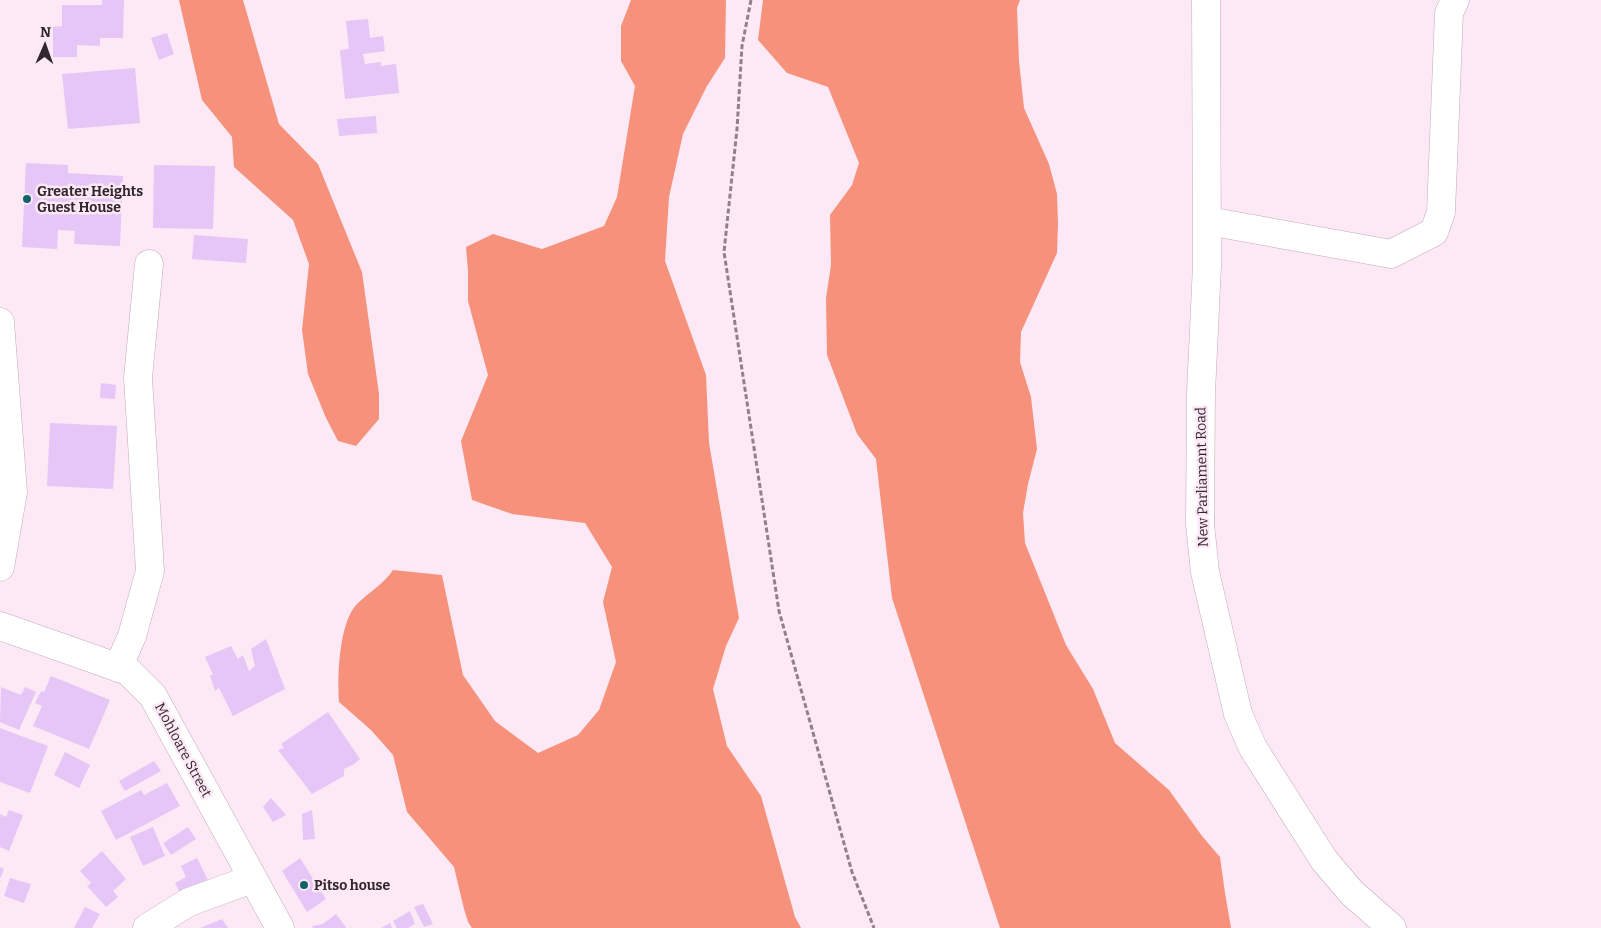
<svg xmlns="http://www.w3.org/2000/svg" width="1601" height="928" viewBox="0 0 1601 928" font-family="Bitter,serif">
	<rect width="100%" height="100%" fill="#fde9f5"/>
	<path fill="#f6927b" d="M 179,0 L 243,0 L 279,124 L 318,164 L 362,272 L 379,394 L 379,419 L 356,446 L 338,441 L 326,418 L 308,374 L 302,330 L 309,264 L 293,220 L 234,167 L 232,137 L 202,100 Z
		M 631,0 L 726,0 L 725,58 L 707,86 L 683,134 L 669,197 L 665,261 L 706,375 L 709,443 L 739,618 L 726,646 L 713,689 L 727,746 L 761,796 L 795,917 L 801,928 L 472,928 L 468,922 L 464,909 L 454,867 L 407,812 L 393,755 L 371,730 L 339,702 C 337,678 339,622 357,604 C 369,592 384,584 393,570 L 442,575 L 463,675 L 495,721 L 538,753 L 578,735 L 599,710 L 616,662 L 603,602 L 612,567 L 585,523 L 512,514 L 472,500 L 461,441 L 488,375 L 468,301 L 468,271 L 466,247 L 493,234 L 542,249 L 604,226 L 617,197 L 635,86 L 621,61 L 621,26 Z
		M 763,0 L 1020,0 L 1017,8 L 1019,61 L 1024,108 L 1049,164 L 1057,194 L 1058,223 L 1057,253 L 1021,332 L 1020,362 L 1031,397 L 1037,449 L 1028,484 L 1023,513 L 1025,543 L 1066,645 L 1093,689 L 1115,743 L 1169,790 L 1202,836 L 1220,857 L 1225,893 L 1231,928 L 1000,928 L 892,598 L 876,459 L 857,434 L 827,355 L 826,298 L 831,265 L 830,215 L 852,185 L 859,163 L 828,87 L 787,73 L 758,40 Z"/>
	<path fill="#e6c5f7" d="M 102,0 L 124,0 L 123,38 L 100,38 L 100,46 L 77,45 L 77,57 L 53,57 L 53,27 L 62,26 L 62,5 L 102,5 Z
		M 368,19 L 370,38 L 383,36 L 385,51 L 363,54 L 365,64 L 381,62 L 381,66 L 396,64 L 399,93 L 345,99 L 340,50 L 349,49 L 346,21 Z
		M 167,33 L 174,54 L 159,60 L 151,38 Z
		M 135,68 L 140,123 L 68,129 L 62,74 Z
		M 376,116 L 377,133 L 339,136 L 337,119 Z
		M 26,163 L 68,165 L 68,173 L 123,176 L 120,246 L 74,244 L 75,231 L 58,230 L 57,249 L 22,247 Z
		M 154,165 L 215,166 L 213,229 L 153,228 Z
		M 194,235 L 248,239 L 246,263 L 192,259 Z
		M 101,383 L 116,385 L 115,399 L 100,398 Z
		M 50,423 L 117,426 L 113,489 L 47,486 Z
		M 266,639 L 285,689 L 233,716 L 219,688 L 215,691 L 210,676 L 213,674 L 205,657 L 231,646 L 238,659 L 243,655 L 249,671 L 255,666 L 251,649 Z
		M 51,676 L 110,700 L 89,749 L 33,726 L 42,706 L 35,703 L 41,691 L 44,692 Z
		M 1,687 L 21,695 L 25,687 L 36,692 L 19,730 L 0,722 Z
		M 328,712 L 360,759 L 354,764 L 344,769 L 344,776 L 312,794 L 278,750 L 284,748 L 281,744 Z
		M 0,728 L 48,746 L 30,793 L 0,782 Z
		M 65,752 L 90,765 L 79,788 L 54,775 Z
		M 154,761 L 161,771 L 125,791 L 119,781 Z
		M 167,783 L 180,806 L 116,840 L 101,811 L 141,790 L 144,795 Z
		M 271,798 L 286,815 L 273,822 L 263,807 Z
		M 9,810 L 23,815 L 9,851 L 0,847 L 0,814 L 6,817 Z
		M 312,810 L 315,839 L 303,840 L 302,814 Z
		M 153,827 L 165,856 L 143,866 L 130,837 Z
		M 188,827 L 196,839 L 171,855 L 163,843 Z
		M 102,851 L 126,879 L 113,891 L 118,897 L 106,907 L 87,886 L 91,883 L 80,871 Z
		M 197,858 L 208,880 L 180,893 L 175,883 L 186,877 L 181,866 Z
		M 300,858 L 326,899 L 307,912 L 282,871 Z
		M 0,867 L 4,869 L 0,879 Z
		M 10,878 L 31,884 L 24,903 L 4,896 Z
		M 423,904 L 433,924 L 424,927 L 414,907 Z
		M 85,907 L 100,914 L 92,928 L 74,928 Z
		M 410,911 L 415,924 L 408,928 L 397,928 L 393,921 Z
		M 336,914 L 346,927 L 345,928 L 313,928 L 312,926 L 323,924 Z
		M 222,919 L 228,928 L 200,928 Z
		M 390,923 L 392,928 L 381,928 Z"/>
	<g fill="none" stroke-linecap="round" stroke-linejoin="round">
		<defs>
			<path id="minor" d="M 1206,0 L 1207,265 L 1201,393 L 1200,524 L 1205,572 L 1238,714 L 1253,748 L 1324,860 L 1352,893 L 1392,928
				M 1208,221 L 1391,254 L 1434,232 L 1441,212 L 1449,13 L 1455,0
				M 0,322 L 13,492 L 0,567
				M 0,626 L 128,671 L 153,696 L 280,928
				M 118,668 L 132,636 L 150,571 L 138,378 L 149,264
				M 147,928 L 189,902 L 252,879"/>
		</defs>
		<use href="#minor" stroke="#c1aab8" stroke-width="29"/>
		<path stroke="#8f818a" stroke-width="3" stroke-dasharray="5 2.5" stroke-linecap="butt" d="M 751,0 L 742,46 L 737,129 L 724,252 L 779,611 L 852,872 L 874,928"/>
		<use href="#minor" stroke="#fff" stroke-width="28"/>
	</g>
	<g fill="#13616b" stroke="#fde9f5" stroke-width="2">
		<circle cx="27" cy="199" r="5"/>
		<circle cx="304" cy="885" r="5"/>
	</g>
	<g text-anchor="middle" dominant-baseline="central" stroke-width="5" stroke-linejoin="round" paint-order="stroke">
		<g font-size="14" font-weight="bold" fill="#31282d" stroke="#fde9f5" text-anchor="start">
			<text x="37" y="191">Greater Heights<tspan x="37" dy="16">Guest House</tspan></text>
			<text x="314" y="885">Pitso house</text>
		</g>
		<g font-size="14" fill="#31282d" stroke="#fde9f5">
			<text transform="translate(1202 477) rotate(-91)">New Parliament Road</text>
			<text transform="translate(183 750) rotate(62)">Mohloare Street</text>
		</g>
	</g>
	<g transform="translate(45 45) rotate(2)" stroke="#fde9f5" stroke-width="4" paint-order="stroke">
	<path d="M0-4L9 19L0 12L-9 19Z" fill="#31282d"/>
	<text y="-8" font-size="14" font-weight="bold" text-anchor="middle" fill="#31282d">N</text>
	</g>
</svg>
